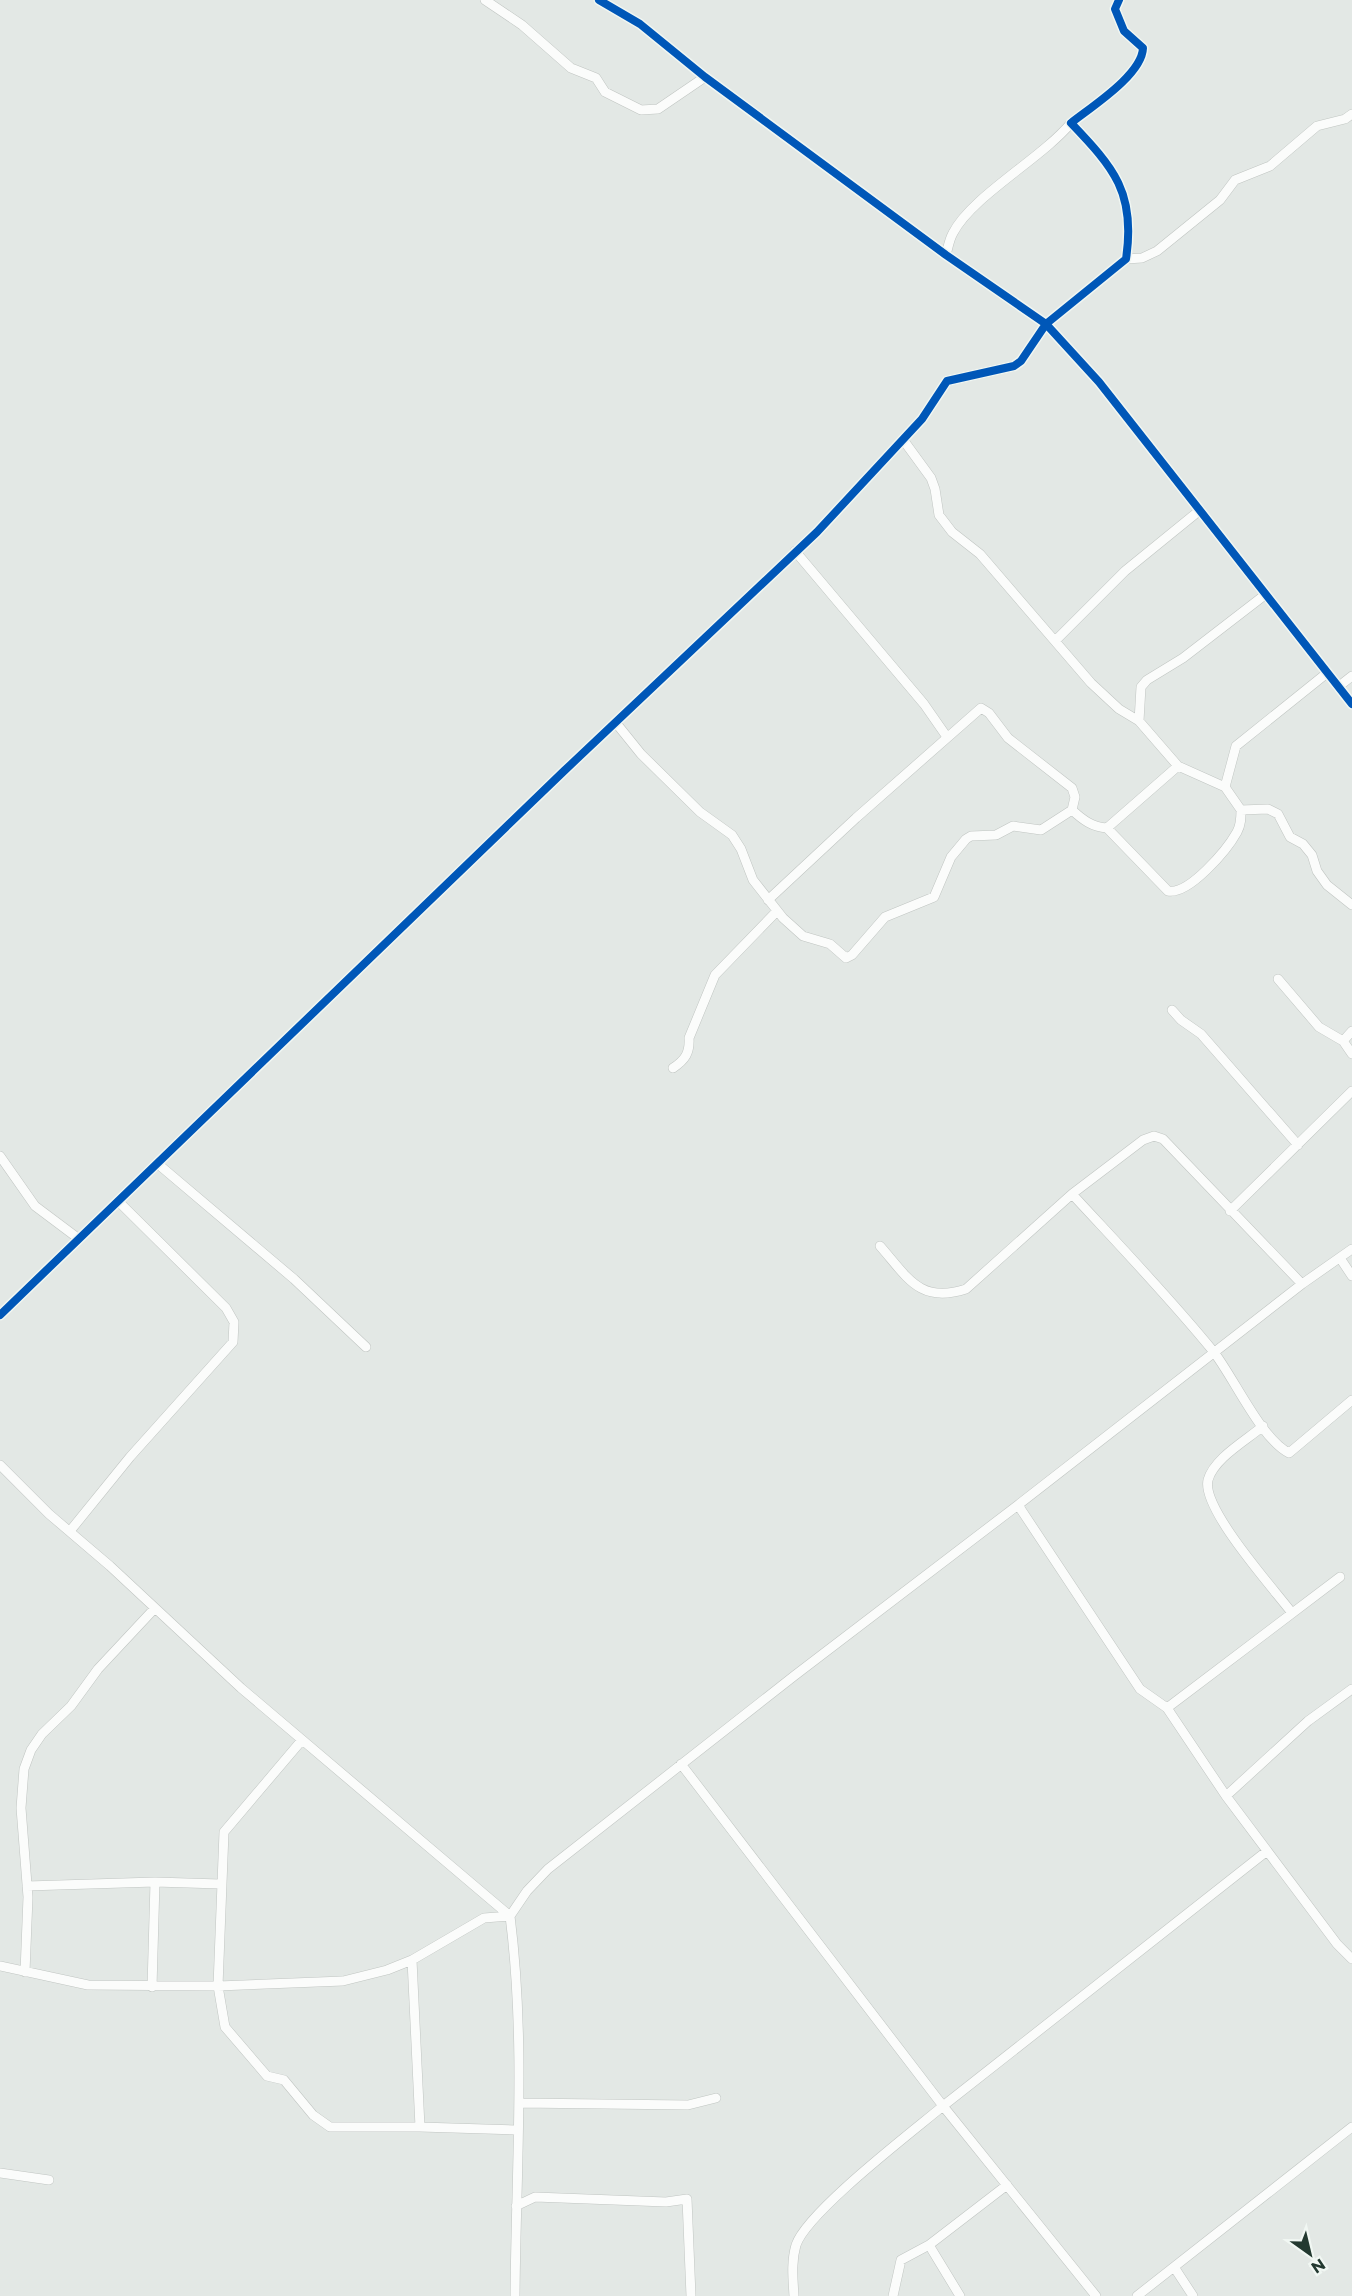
<svg xmlns="http://www.w3.org/2000/svg" width="1352" height="2296" viewBox="0 0 1352 2296" font-family="Montserrat,sans-serif">
	<rect width="100%" height="100%" fill="#e3e8e5"/>
	<g fill="none" stroke-linecap="round" stroke-linejoin="round">
		<defs>
			<path id="minor" d="M 485,0 L 522,25 L 571,68 L 596,78 L 605,92 L 641,110 L 658,109 L 705,77
				M 599,0 L 640,24 L 705,77 L 946,255 L 1046,324 L 1099,382 L 1352,704
				M 946,255 C 948,248 949,240 953,233 C 971,197 1042,158 1071,123
				M 1126,259 L 1142,258 L 1157,251 L 1220,200 L 1235,180 L 1270,166 L 1317,126 L 1345,119 L 1352,114
				M 904,441 L 931,478 L 935,489 L 939,515 L 952,532 L 980,554 L 1091,683 L 1119,709 L 1139,721 L 1178,766 L 1225,787 L 1241,810 L 1268,809 L 1278,814 L 1290,837 L 1303,844 L 1312,855 L 1317,871 L 1327,885 L 1352,905
				M 795,551 L 924,704 L 947,737
				M 1055,641 L 1125,571 L 1200,510
				M 1338,687 L 1352,676
				M 1139,721 L 1141,687 L 1147,680 L 1183,658 L 1266,594
				M 616,723 L 641,754 L 700,812 L 732,835 L 741,849 L 753,880 L 783,918 L 803,936 L 830,944 L 846,958 L 852,955 L 885,917 L 934,897 L 951,857 L 966,839 L 971,836 L 996,835 L 1013,826 L 1041,830 L 1072,810
				M 1225,787 L 1236,746 L 1327,673
				M 1107,828 L 1178,766
				M 768,900 L 856,818 L 981,708 L 989,713 L 1008,738 L 1072,788 L 1075,797 L 1072,810 C 1083,820 1092,827 1107,828 L 1168,891 C 1189,895 1227,850 1237,832 C 1241,825 1241,818 1241,810
				M 1278,979 L 1319,1027 L 1343,1041 L 1352,1054
				M 1172,1010 L 1181,1020 L 1201,1034 L 1298,1145
				M 1343,1041 L 1352,1031
				M 673,1068 C 685,1060 690,1053 689,1038 L 715,975 L 777,911
				M 0,1156 L 35,1206 L 79,1239
				M 158,1164 L 294,1279 L 366,1347
				M 1072,1194 L 1143,1140 L 1154,1136 L 1163,1139 L 1302,1284
				M 1230,1211 L 1352,1091
				M 880,1246 C 908,1278 920,1304 966,1289 L 1072,1194 C 1120,1246 1169,1297 1213,1351 C 1233,1376 1261,1439 1289,1453 L 1295,1448 L 1352,1400
				M 1352,1249 L 1302,1284 L 1018,1505 L 1140,1689 L 1167,1708 L 1226,1796 L 1337,1944 L 1352,1959
				M 1340,1258 L 1352,1276
				M 0,1315 L 564,771 L 817,532 L 922,419 L 947,381 L 1014,366 L 1021,361 L 1046,324 L 1126,259 C 1136,193 1114,168 1071,123 C 1091,107 1142,75 1143,48 L 1124,31 L 1115,9 L 1119,0
				M 1263,1426 C 1247,1440 1214,1458 1208,1480 C 1201,1508 1273,1588 1292,1613
				M 0,1465 L 49,1514 L 110,1566 L 241,1688 L 510,1916
				M 70,1531 L 130,1457 L 233,1342 L 234,1322 L 226,1308 L 118,1201
				M 1167,1708 L 1340,1577
				M 302,1740 L 224,1832 L 218,1986 L 225,2027 L 267,2076 L 284,2080 L 313,2115 L 330,2127 L 420,2127
				M 681,1764 L 943,2106 C 912,2132 807,2212 796,2245 C 791,2262 793,2279 794,2296
				M 1226,1796 L 1308,1721 L 1352,1689
				M 27,1886 L 155,1882 L 220,1884
				M 412,1960 L 420,2127 L 516,2130
				M 0,1966 L 88,1985 L 218,1986 L 343,1981 L 387,1970 L 412,1960 L 484,1918 L 510,1916
				M 25,1972 L 28,1897 L 21,1808 L 24,1769 L 31,1750 L 42,1734 L 71,1706 L 98,1669 L 155,1608
				M 152,1987 L 155,1882
				M 519,2103 L 688,2105 L 716,2098
				M 0,2173 L 49,2180
				M 516,2206 L 535,2197 L 666,2202 L 687,2199 L 691,2296
				M 929,2245 L 1007,2185
				M 1174,2267 L 1193,2296
				M 515,2296 C 516,2169 526,2042 510,1916 L 527,1891 L 548,1869 L 794,1676 L 1018,1505
				M 893,2296 L 901,2260 L 929,2245 L 960,2296
				M 1096,2296 L 943,2106 L 1267,1851
				M 1137,2296 L 1352,2127"/>
		</defs>
		<use href="#minor" stroke="#c0c5c2" stroke-width="10"/>
		<use href="#minor" stroke="#fbfcfb" stroke-width="9"/>
		<defs>
			<path id="cycleway" d="M 599,0 L 640,24 L 705,77 L 946,255 L 1046,324 L 1099,382 L 1352,704
				M 0,1315 L 564,771 L 817,532 L 922,419 L 947,381 L 1014,366 L 1021,361 L 1046,324 L 1126,259 C 1136,193 1114,168 1071,123 C 1091,107 1142,75 1143,48 L 1124,31 L 1115,9 L 1119,0"/>
		</defs>
		<use href="#cycleway" stroke="#f1f7f3" stroke-width="11"/>
		<use href="#cycleway" stroke="#0057b8" stroke-width="8"/>
	</g>
	<g transform="translate(1310 2254) rotate(146)" stroke="#f1f7f3" stroke-width="4.5" paint-order="stroke">
	<path d="M0-4.5L10 22L0 15L-10 22Z" fill="#233930"/>
	<text y="-9" font-size="16" font-weight="bold" text-anchor="middle" fill="#233930">N</text>
	</g>
</svg>
